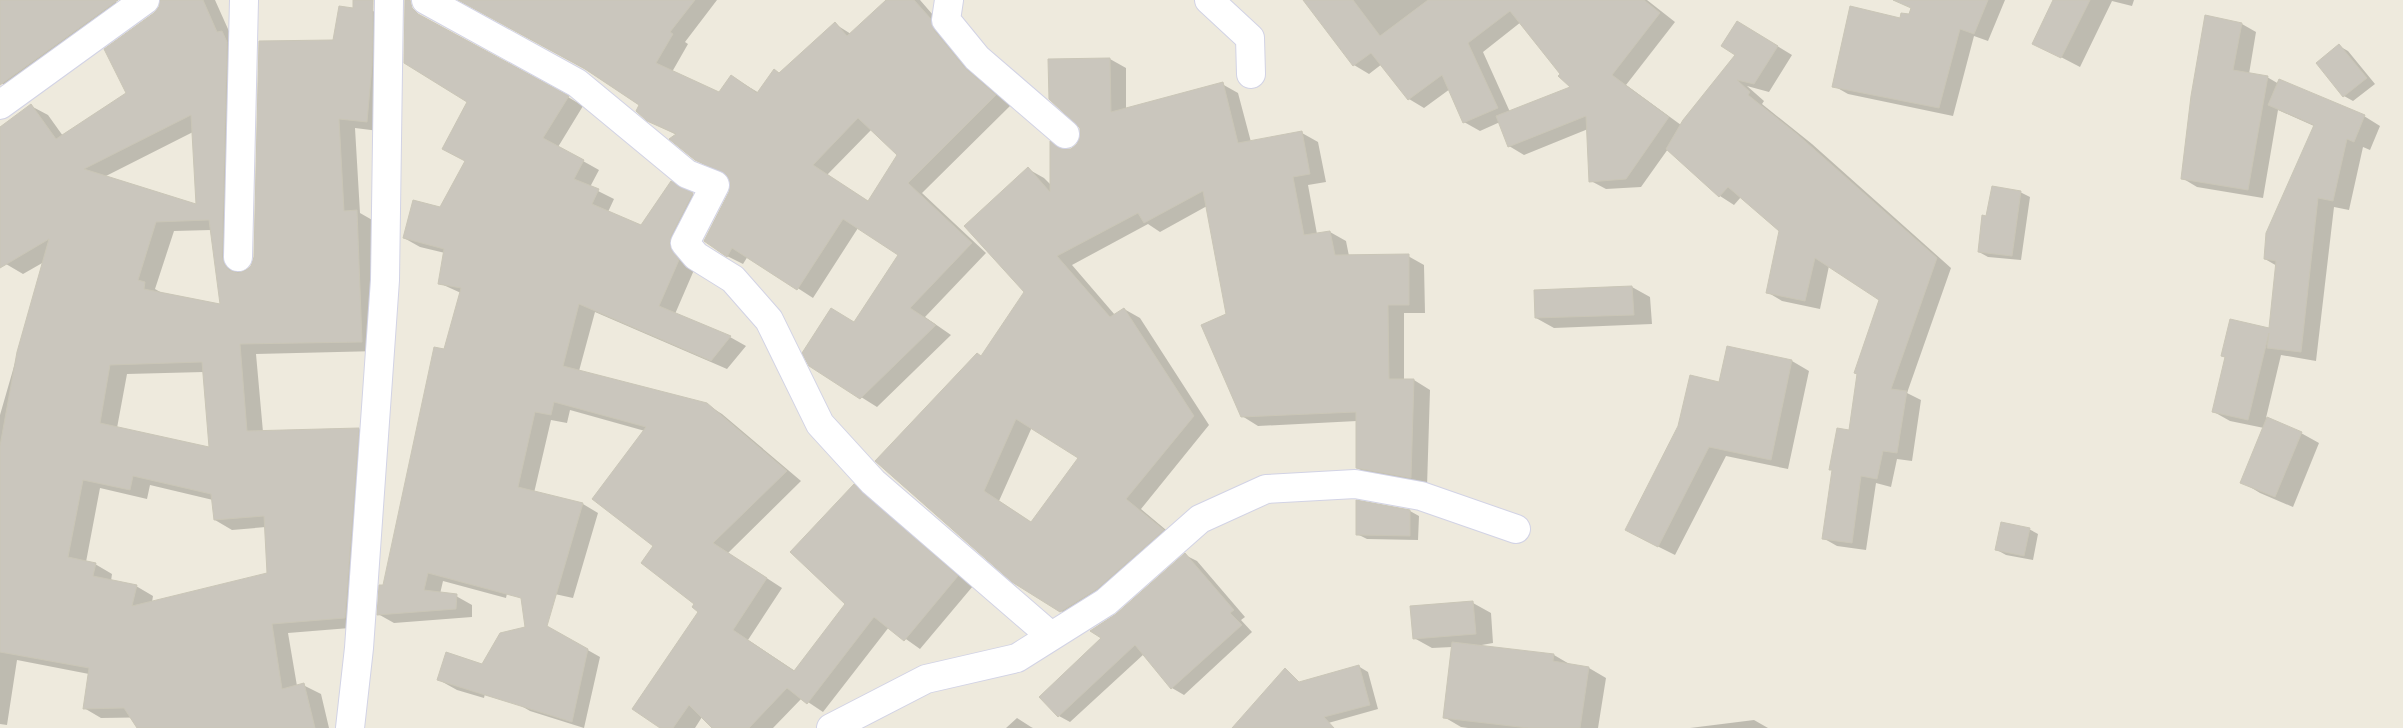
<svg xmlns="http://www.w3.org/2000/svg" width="2403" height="728" viewBox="0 0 2403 728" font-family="'Fira Sans',sans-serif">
	<rect width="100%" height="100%" fill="#eeeadd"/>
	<path fill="#0003" fill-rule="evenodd" d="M 0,0 L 115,0 L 124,17 L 19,94 L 0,82 Z
		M 163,0 L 215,0 L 232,38 L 241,273 L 252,266 L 334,41 L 340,8 L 373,11 L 390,21 L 379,131 L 355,128 L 360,213 L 374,221 L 379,351 L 256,354 L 263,432 L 359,429 L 376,439 L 362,627 L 288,633 L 297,686 L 303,685 L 321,694 L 329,728 L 151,728 L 167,717 L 101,718 L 84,708 L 89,674 L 17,660 L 7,725 L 0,724 L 0,415 L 44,262 L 23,274 L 6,264 L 0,253 L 0,134 L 31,106 L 48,115 L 63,136 L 128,93 L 155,14 ZM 193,132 L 197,206 L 104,177 ZM 211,230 L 222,305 L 162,293 L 155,289 L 174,231 ZM 204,372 L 210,449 L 117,428 L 127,374 ZM 150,485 L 213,500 L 215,520 L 232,530 L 266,527 L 268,574 L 152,602 L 153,596 L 136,586 L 111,581 L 112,574 L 95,564 L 86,562 L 100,488 L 147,499 Z
		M 460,0 L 717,0 L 685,42 L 688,44 L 672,72 L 720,94 L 731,76 L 759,93 L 835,24 L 851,34 L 888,0 L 920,0 L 1011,105 L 922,193 L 986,253 L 925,317 L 951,335 L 877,407 L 810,365 L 855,323 L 900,254 L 858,228 L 813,298 L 748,256 L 743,264 L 727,256 L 732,183 L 729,177 L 696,159 L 677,135 L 648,120 L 640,105 L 589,71 ZM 872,129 L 898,155 L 869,202 L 827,175 Z
		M 1305,0 L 1647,0 L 1675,22 L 1626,85 L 1681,125 L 1737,55 L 1752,31 L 1792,55 L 1769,92 L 1747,86 L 1764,101 L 1762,104 L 1812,144 L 1951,268 L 1907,393 L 1921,400 L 1912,461 L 1897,459 L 1891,487 L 1876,483 L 1866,550 L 1837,546 L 1823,538 L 1881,300 L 1829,266 L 1820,309 L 1782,301 L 1767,292 L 1781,231 L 1741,197 L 1734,205 L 1720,196 L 1668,149 L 1641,187 L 1606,189 L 1591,181 L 1588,129 L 1524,155 L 1509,146 L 1500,122 L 1480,131 L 1464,122 L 1450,89 L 1424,108 L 1409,99 L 1382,64 L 1369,74 L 1354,65 ZM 1521,22 L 1572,88 L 1510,112 L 1483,52 Z
		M 1915,0 L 2005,0 L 1988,41 L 1974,36 L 1953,116 L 1848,94 L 1834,86 L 1901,20 L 1910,16 Z
		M 2054,0 L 2134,0 L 2132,6 L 2112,1 L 2080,67 L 2034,43 Z
		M 2242,24 L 2256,32 L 2249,74 L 2267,77 L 2279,84 L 2364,116 L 2380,126 L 2370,150 L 2363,147 L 2349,210 L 2334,207 L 2316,361 L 2281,355 L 2266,418 L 2301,433 L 2319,443 L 2293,507 L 2260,493 L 2242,482 L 2264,428 L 2230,421 L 2214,412 L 2226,357 L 2270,329 L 2277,266 L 2265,259 L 2314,126 L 2278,110 L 2263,198 L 2197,187 L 2182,178 Z
		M 2339,46 L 2348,51 L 2375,84 L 2353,101 L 2344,96 Z
		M 1110,59 L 1126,68 L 1126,109 L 1222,84 L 1238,93 L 1251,142 L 1302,133 L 1318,142 L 1326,182 L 1308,185 L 1317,234 L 1330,232 L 1346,241 L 1349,256 L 1408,256 L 1424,265 L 1425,313 L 1404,313 L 1404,380 L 1414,380 L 1430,390 L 1427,487 L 1373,477 L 1357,468 L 1357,421 L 1258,426 L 1242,416 L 1227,315 L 1207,206 L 1160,232 L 1148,224 L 1072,265 L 1115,315 L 1124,309 L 1140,318 L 1209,425 L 1141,509 L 1178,540 L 1077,620 L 1061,611 L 877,461 L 982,357 L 1026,292 L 1028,169 L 1044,178 L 1052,186 L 1063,151 L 1071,150 L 1078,145 ZM 1032,427 L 1079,458 L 1032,523 L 999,501 Z
		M 568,97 L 583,106 L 558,147 L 599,170 L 590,187 L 614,199 L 608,212 L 641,226 L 671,182 L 708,203 L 694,270 L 675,314 L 730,337 L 746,346 L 727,369 L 595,312 L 579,371 L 706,404 L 722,414 L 801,481 L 728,553 L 782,588 L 748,640 L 795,671 L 847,604 L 854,486 L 869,495 L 973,586 L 920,649 L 889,627 L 823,712 L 802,698 L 773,728 L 714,728 L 702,717 L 695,728 L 662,728 L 700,611 L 655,546 L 645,431 L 570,410 L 567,423 L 551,420 L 534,493 L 583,504 L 598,513 L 573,598 L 509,584 L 506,598 L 443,581 L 440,594 L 456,596 L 472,605 L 472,617 L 394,623 L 378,614 L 384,587 L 461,293 L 439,283 L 445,253 L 420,247 L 404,238 L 441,209 Z
		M 2020,192 L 2030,197 L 2021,260 L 1988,257 L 1979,252 L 1987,217 Z
		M 1632,287 L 1650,297 L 1652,324 L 1554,328 L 1536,318 Z
		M 1728,348 L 1792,361 L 1809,371 L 1788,469 L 1726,456 L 1675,555 L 1643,539 L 1720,384 Z
		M 1410,511 L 1419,516 L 1418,540 L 1367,539 L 1357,534 Z
		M 2029,529 L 2038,534 L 2033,560 L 2006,555 L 1997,550 Z
		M 1185,555 L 1197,561 L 1245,617 L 1241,620 L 1252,632 L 1184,695 L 1172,688 L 1144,654 L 1070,722 L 1059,716 L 1103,638 Z
		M 1473,603 L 1491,613 L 1493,643 L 1476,646 L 1554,655 L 1571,665 L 1589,668 L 1606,678 L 1598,728 L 1468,728 L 1461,727 L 1444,717 L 1452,647 L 1432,648 L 1414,638 Z
		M 533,619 L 600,657 L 584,728 L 530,711 L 518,704 Z
		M 1358,666 L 1368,672 L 1378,709 L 1314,727 Z
		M 490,672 L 484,698 L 457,690 L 439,680 Z
		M 1017,718 L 1031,727 L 1033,728 L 1006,728 Z
		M 1754,720 L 1768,728 L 1690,728 Z"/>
	<path fill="#cac6bd" stroke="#cac6b7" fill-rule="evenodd" d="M 0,0 L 118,0 L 0,85 Z
		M 160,0 L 203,0 L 217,32 L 222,31 L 227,42 L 222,257 L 224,264 L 229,270 L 238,273 L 246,270 L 251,266 L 254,257 L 259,41 L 333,40 L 339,6 L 353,8 L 353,0 L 373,0 L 372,66 L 367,122 L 339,119 L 344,211 L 357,210 L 362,342 L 240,344 L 247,431 L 359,428 L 345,618 L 272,624 L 282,689 L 304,683 L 315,728 L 137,728 L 124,708 L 83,709 L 89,668 L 0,652 L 0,446 L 17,352 L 49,239 L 0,268 L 0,127 L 31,104 L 56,139 L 126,93 L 104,49 L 154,13 L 159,7 ZM 191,115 L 196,204 L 84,169 ZM 209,220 L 220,304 L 144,289 L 145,282 L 138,280 L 156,222 ZM 202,362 L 209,447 L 100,423 L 110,365 ZM 133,476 L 211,494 L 214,520 L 264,516 L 267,573 L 132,606 L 137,585 L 93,576 L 96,563 L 68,557 L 83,480 L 130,490 Z
		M 405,0 L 410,0 L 412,8 L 418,14 L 569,96 L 543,138 L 584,160 L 574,179 L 599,189 L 592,204 L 641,225 L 671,181 L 693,193 L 671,236 L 670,245 L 679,260 L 659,306 L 731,336 L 711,361 L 579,304 L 563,366 L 707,403 L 787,471 L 713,543 L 767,578 L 733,630 L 794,671 L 845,604 L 790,552 L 854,484 L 958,576 L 904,641 L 874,617 L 807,704 L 787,688 L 749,728 L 712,728 L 689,705 L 673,728 L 660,728 L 632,709 L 698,612 L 692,607 L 694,604 L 641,563 L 653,546 L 592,499 L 646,427 L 554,402 L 551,415 L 535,412 L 518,487 L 583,503 L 547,626 L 588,649 L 572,722 L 437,680 L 446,652 L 482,664 L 500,633 L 525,627 L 521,598 L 428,573 L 424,590 L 457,594 L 456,609 L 377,615 L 379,585 L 383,585 L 434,347 L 444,349 L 461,288 L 438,284 L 444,249 L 403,238 L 413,200 L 440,207 L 465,161 L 442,149 L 467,102 L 404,63 Z
		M 458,0 L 695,0 L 670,32 L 673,34 L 656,63 L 719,92 L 731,75 L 757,93 L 774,69 L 779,73 L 835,22 L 847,36 L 886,0 L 914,0 L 931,19 L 934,30 L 965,68 L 996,95 L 908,183 L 972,243 L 910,308 L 936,325 L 860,399 L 809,366 L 802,353 L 831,308 L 854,322 L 898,255 L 843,219 L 797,290 L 732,248 L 727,257 L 704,241 L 729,192 L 730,183 L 727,175 L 695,160 L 669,139 L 676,134 L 647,121 L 636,111 L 639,105 L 585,69 ZM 858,118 L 897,155 L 868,201 L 813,165 Z
		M 1303,0 L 1353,0 L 1380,36 L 1428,0 L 1644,0 L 1660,13 L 1612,75 L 1669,117 L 1626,179 L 1589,182 L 1586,116 L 1508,147 L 1496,116 L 1570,87 L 1558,76 L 1560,74 L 1510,11 L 1468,43 L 1498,108 L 1463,123 L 1442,75 L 1408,100 L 1371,53 L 1353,66 Z
		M 1893,0 L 1988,0 L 1974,34 L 1960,29 L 1939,108 L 1832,87 L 1850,6 L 1900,18 L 1901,13 L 1909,14 L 1911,8 Z
		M 2053,0 L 2090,0 L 2061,58 L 2032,44 Z
		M 2205,15 L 2242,23 L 2233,70 L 2268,76 L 2248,190 L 2181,179 L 2191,96 Z
		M 1737,21 L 1778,46 L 1754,84 L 1737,80 L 1750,92 L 1748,95 L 1797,134 L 1937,258 L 1891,389 L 1907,391 L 1897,453 L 1883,451 L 1877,479 L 1861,476 L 1852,543 L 1822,539 L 1832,470 L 1829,470 L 1837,428 L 1849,430 L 1857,374 L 1854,373 L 1879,300 L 1815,258 L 1805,301 L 1766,293 L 1779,231 L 1728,187 L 1719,197 L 1666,149 L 1683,120 L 1735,55 L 1721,46 Z
		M 2339,44 L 2367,78 L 2343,97 L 2316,63 Z
		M 1110,58 L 1111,112 L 1223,82 L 1238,143 L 1302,131 L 1310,174 L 1293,177 L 1304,235 L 1330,231 L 1335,255 L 1409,254 L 1409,305 L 1388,305 L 1389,379 L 1414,379 L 1411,478 L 1356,468 L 1356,412 L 1241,417 L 1201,325 L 1226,314 L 1203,191 L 1144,223 L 1138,213 L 1057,256 L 1110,317 L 1124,308 L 1194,416 L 1126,499 L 1164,530 L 1097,589 L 1060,612 L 1012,582 L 875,461 L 977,353 L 981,356 L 1024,292 L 964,226 L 1028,167 L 1050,192 L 1050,141 L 1063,149 L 1071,149 L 1077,144 L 1080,136 L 1080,128 L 1049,99 L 1048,59 ZM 1016,419 L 1078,458 L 1031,522 L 984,491 Z
		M 2279,79 L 2365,115 L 2354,142 L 2347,139 L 2333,201 L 2318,198 L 2301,352 L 2267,348 L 2269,333 L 2248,420 L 2212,412 L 2225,357 L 2221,356 L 2230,319 L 2269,328 L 2276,261 L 2264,259 L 2266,233 L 2314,125 L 2268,105 Z
		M 1992,186 L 2021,191 L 2012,256 L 1978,252 L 1982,215 L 1986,216 Z
		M 1632,286 L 1634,315 L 1535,318 L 1534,290 Z
		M 1727,346 L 1792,360 L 1771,460 L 1709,447 L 1658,547 L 1625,530 L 1678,426 L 1690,375 L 1719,382 Z
		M 2267,417 L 2302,432 L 2275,497 L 2240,483 Z
		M 1356,500 L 1410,510 L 1410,536 L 1356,535 Z
		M 2001,522 L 2030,528 L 2024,556 L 1995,550 Z
		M 1185,553 L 1234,610 L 1230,613 L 1242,625 L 1171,689 L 1135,645 L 1058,717 L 1039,697 L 1101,638 L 1090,631 L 1116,614 Z
		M 1473,601 L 1476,634 L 1413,639 L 1410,606 Z
		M 1452,642 L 1554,654 L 1553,661 L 1589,667 L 1580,728 L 1528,728 L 1443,718 Z
		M 1359,665 L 1370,705 L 1324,717 L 1334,728 L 1232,728 L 1285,668 L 1299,682 Z"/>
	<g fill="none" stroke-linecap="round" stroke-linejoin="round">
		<defs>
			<path id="minor" d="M 426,0 L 577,83 L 687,174 L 715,185 L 685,243 L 696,256 L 733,279 L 769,320 L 820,424 L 873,482 L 1051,636
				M 949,0 L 946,20 L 977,58 L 1065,134
				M 1209,0 L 1250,38 L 1251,74
				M 0,105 L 145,0
				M 238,257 L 244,0
				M 350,728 L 359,648 L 385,280 L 389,0
				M 831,728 L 926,679 L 1017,658 L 1106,602 L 1200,519 L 1266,489 L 1355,484 L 1421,496 L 1516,529"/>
		</defs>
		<use href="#minor" stroke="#d2d3e5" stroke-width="30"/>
		<use href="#minor" stroke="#fff" stroke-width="28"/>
	</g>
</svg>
